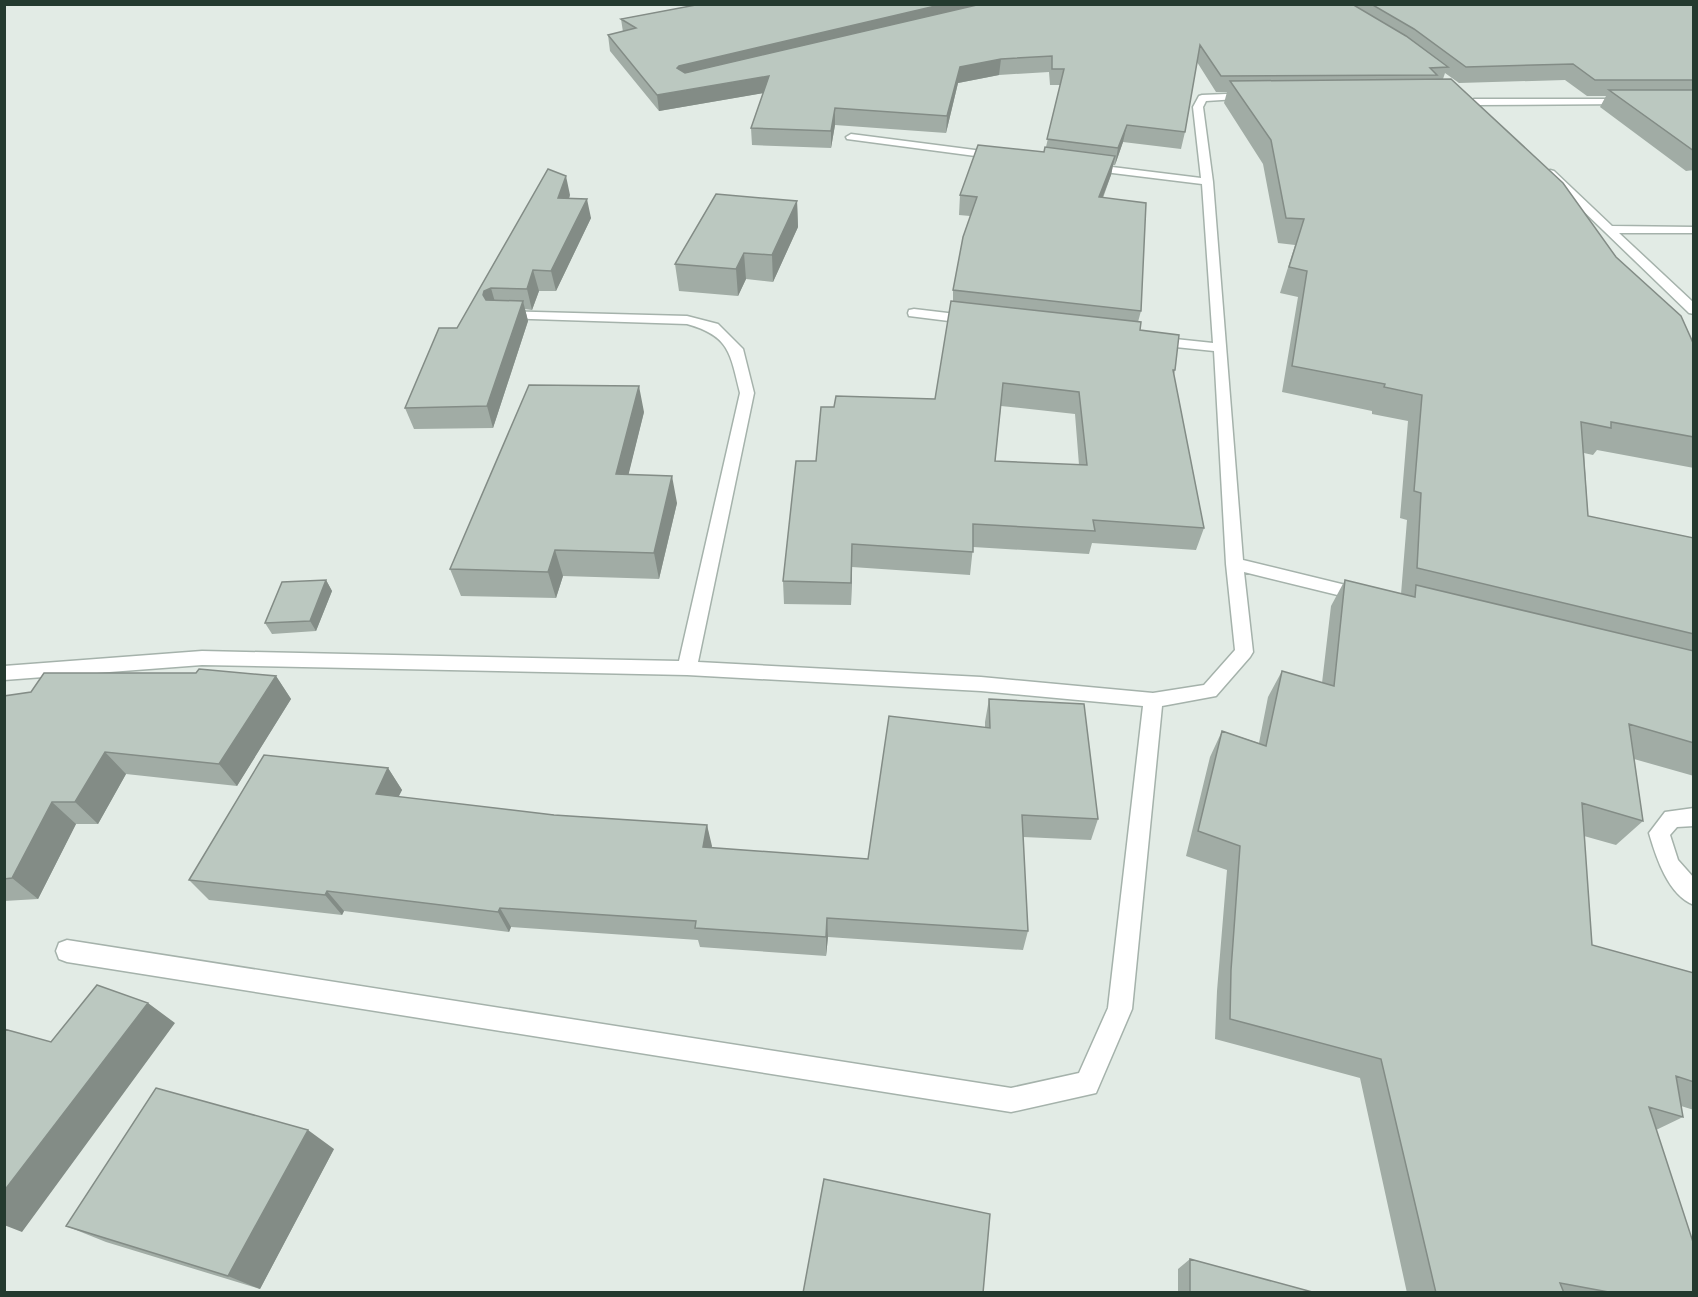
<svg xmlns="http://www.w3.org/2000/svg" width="1698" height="1297" viewBox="0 0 1698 1297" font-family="Mulish,sans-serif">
	<rect width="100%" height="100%" fill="#e2ebe5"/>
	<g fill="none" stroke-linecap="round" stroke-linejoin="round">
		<defs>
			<path id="minor" d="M 1250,93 L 1253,94 L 1253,98 L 1206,101 L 1203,107 L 1213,182 L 1243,560 L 1362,589 L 1368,591 L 1371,595 L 1368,599 L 1362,601 L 1244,572 L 1253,652 L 1250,657 L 1216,696 L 1162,706 L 1132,1009 L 1096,1093 L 1011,1112 L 67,962 L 59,959 L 56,951 L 59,943 L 67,940 L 1011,1088 L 1079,1073 L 1108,1008 L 1143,706 L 981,691 L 687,675 L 202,665 L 4,680 L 4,666 L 202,651 L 679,661 L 740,393 C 730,353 730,336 687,324 L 497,318 L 496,315 L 497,312 L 502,311 L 687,316 L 718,324 L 743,349 L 754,393 L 698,662 L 981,677 L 1153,693 L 1204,685 L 1235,650 L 1226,564 L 1214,351 L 1156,345 L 1149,341 L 1156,337 L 1213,343 L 1202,184 L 1088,170 L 1083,167 L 1088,164 L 1201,178 L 1193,107 L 1199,96 L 1202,95 Z
				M 1628,99 L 1631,100 L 1631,104 L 1474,105 L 1469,102 L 1474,99 Z
				M 851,134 L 998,153 L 1003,156 L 998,159 L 847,139 L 846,137 Z
				M 1550,170 L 1554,171 L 1612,226 L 1694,227 L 1694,233 L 1619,233 L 1694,303 L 1694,314 L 1689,313 L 1546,175 L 1545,173 Z
				M 914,309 L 973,316 L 979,320 L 973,324 L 909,316 L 908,313 L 909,310 Z
				M 1694,808 L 1694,826 L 1677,827 L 1670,835 L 1678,860 L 1694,878 L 1694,905 C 1668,895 1656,857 1649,833 L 1665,812 Z"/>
		</defs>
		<use href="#minor" stroke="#a5b2ab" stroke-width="3"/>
		<use href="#minor" fill="#fff" fill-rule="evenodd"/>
	</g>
	<path fill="#a1aca5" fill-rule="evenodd" d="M 701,4 L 1694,4 L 1694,170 L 1686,171 L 1600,107 L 1606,96 L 1587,96 L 1565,80 L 1459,83 L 1445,73 L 1443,79 L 1616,257 L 1694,345 L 1694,468 L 1597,450 L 1593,455 L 1584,453 L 1588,516 L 1694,538 L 1694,776 L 1634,759 L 1643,821 L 1616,845 L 1584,836 L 1592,945 L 1694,973 L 1694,1110 L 1681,1106 L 1683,1117 L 1656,1130 L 1694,1293 L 1407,1293 L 1360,1078 L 1215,1039 L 1217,991 L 1227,870 L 1186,856 L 1210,757 L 1222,731 L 1259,743 L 1268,697 L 1282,671 L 1322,683 L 1331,606 L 1345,580 L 1401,594 L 1407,520 L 1400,518 L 1408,421 L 1372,414 L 1372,411 L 1282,392 L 1298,297 L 1280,293 L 1295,245 L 1278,243 L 1263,164 L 1224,103 L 1227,92 L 1216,92 L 1197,62 L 1185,132 L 1181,149 L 1123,142 L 1115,165 L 1113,165 L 1111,175 L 1103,198 L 1141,311 L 1138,322 L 1140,330 L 1175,370 L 1174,375 L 1204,528 L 1196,550 L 1092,543 L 1089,554 L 973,547 L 970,575 L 852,567 L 851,605 L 784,604 L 783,581 L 816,461 L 834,407 L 935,399 L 953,302 L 953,290 L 970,216 L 959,215 L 960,195 L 1044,152 L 1046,147 L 1060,85 L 1050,85 L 1049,72 L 999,75 L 958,83 L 946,133 L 835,125 L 831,148 L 752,145 L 751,128 L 763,93 L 659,111 L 610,51 L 608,35 L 623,32 L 621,19 ZM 1001,406 L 1075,414 L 1079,465 L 995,461 Z
		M 570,195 L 569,198 L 591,218 L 556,291 L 539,291 L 532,310 L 525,309 L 528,321 L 493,428 L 414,429 L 405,408 L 457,328 Z
		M 797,201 L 798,227 L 773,282 L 746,279 L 738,296 L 679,291 L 675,264 Z
		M 644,412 L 628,475 L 677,503 L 659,579 L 563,576 L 556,598 L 461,596 L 450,569 Z
		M 326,580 L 332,591 L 316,631 L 272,634 L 265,623 Z
		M 276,676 L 291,699 L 237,786 L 126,774 L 98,824 L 76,824 L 38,899 L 4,901 L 4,696 Z
		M 989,699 L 1098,819 L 1091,840 L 1023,837 L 1028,931 L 1023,950 L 828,937 L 826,956 L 700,947 L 698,940 L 511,927 L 509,932 L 344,911 L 342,915 L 209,900 L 189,880 L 388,768 L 402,790 L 398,797 L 554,815 L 707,825 L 711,848 L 868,859 L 985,727 L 985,722 Z
		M 334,1149 L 260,1289 L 106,1242 L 66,1226 Z
		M 1190,1259 L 1316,1293 L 1178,1293 L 1178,1269 Z"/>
	<path fill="#838c86" d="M 944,4 L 1006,4 L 680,82 L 677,68 L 679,66 Z
		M 1001,59 L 999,75 L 958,83 L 946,133 L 947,116 L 960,67 Z
		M 769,76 L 770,92 L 659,111 L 657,95 Z
		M 835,108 L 835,125 L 831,148 L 831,131 Z
		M 1127,125 L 1123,142 L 1115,165 L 1118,148 Z
		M 1115,156 L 1111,175 L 1095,217 L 1099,197 Z
		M 566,176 L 570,195 L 563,218 L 558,198 Z
		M 587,199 L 591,218 L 556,291 L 551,271 Z
		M 797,201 L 798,227 L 773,282 L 772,255 Z
		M 744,253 L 746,279 L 738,296 L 736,269 Z
		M 533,270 L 539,291 L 532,310 L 527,289 Z
		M 491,288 L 497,309 L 490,311 L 483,295 L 484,291 Z
		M 523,301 L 528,321 L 493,428 L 487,406 Z
		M 639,386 L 644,412 L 622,501 L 616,474 Z
		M 672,476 L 677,503 L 659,579 L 654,553 Z
		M 852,544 L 852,567 L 851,605 L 851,583 Z
		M 555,550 L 563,576 L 556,598 L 548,572 Z
		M 326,580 L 332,591 L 316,631 L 310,621 Z
		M 276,676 L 291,699 L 237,786 L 219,764 Z
		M 105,752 L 126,774 L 98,824 L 75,802 Z
		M 388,768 L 402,790 L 389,816 L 376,794 Z
		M 52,802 L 76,824 L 38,899 L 12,878 Z
		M 707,825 L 712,846 L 708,868 L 703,847 Z
		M 327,891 L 344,911 L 342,915 L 325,895 Z
		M 500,908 L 511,927 L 509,932 L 498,912 Z
		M 827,918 L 828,937 L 826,956 L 826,937 Z
		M 148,1003 L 175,1023 L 22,1232 L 4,1225 L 4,1191 Z
		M 308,1130 L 334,1149 L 260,1289 L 228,1276 Z"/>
	<path fill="#bbc8c0" stroke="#838c86" stroke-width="1.5" fill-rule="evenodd" d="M 701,4 L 944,4 L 679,66 L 677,68 L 685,73 L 981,4 L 1352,4 L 1406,36 L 1448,67 L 1430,68 L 1437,75 L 1221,76 L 1200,45 L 1185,132 L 1127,125 L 1118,148 L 1047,139 L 1064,69 L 1052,69 L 1052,56 L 1001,59 L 960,67 L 947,116 L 835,108 L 831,131 L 751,128 L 769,76 L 657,95 L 608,35 L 636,28 L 621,19 Z
		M 1371,4 L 1694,4 L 1694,80 L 1595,80 L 1573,64 L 1466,67 L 1414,29 Z
		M 1451,79 L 1563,183 L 1616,257 L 1681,316 L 1694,345 L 1694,437 L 1611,422 L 1611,428 L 1581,422 L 1588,516 L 1694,538 L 1694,634 L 1417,568 L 1421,493 L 1414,491 L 1422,395 L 1384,387 L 1385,384 L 1292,366 L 1307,271 L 1289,267 L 1304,219 L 1286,218 L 1271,140 L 1230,81 Z
		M 1609,90 L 1694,90 L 1694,151 Z
		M 978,145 L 1044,152 L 1045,147 L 1115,156 L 1099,197 L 1146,203 L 1141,311 L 953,290 L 963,237 L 977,197 L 960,195 Z
		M 548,169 L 566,176 L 558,198 L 587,199 L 551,271 L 533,270 L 527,289 L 491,288 L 484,291 L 483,295 L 486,300 L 523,301 L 487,406 L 405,408 L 439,328 L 457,328 Z
		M 716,194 L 797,201 L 772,255 L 744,253 L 736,269 L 675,264 Z
		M 951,301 L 1141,322 L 1140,330 L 1179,335 L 1175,370 L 1173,370 L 1204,528 L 1093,520 L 1095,531 L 973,524 L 973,552 L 852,544 L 851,583 L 783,581 L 796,461 L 816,461 L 821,407 L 834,407 L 836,396 L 935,399 ZM 1003,383 L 1079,392 L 1087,465 L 995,461 Z
		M 529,385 L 639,386 L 616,474 L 672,476 L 654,553 L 555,550 L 548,572 L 450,569 Z
		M 326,580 L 310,621 L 265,623 L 282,582 Z
		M 1345,580 L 1415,597 L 1416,585 L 1694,651 L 1694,743 L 1629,724 L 1643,821 L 1582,803 L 1592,945 L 1694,973 L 1694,1082 L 1676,1076 L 1683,1117 L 1649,1107 L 1694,1245 L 1694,1293 L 1614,1293 L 1560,1283 L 1564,1293 L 1436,1293 L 1381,1059 L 1230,1019 L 1231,970 L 1240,846 L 1198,831 L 1222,731 L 1266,746 L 1282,671 L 1334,686 Z
		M 199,669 L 276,676 L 219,764 L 105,752 L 75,802 L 52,802 L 12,878 L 4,879 L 4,696 L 31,692 L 44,673 L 196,673 Z
		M 989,699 L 1084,704 L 1098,819 L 1022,815 L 1028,931 L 827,918 L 826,937 L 695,928 L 696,921 L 500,908 L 498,912 L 327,891 L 325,895 L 189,880 L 264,755 L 388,768 L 376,794 L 554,815 L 707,825 L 703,847 L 868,859 L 889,716 L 990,728 Z
		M 97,985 L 148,1003 L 4,1191 L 4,1029 L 51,1042 Z
		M 156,1088 L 308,1130 L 228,1276 L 66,1226 Z
		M 824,1179 L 990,1214 L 983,1293 L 803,1293 Z
		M 1190,1259 L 1316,1293 L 1190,1293 Z"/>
	<rect width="1698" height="1297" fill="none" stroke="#243a2f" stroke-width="12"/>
</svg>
